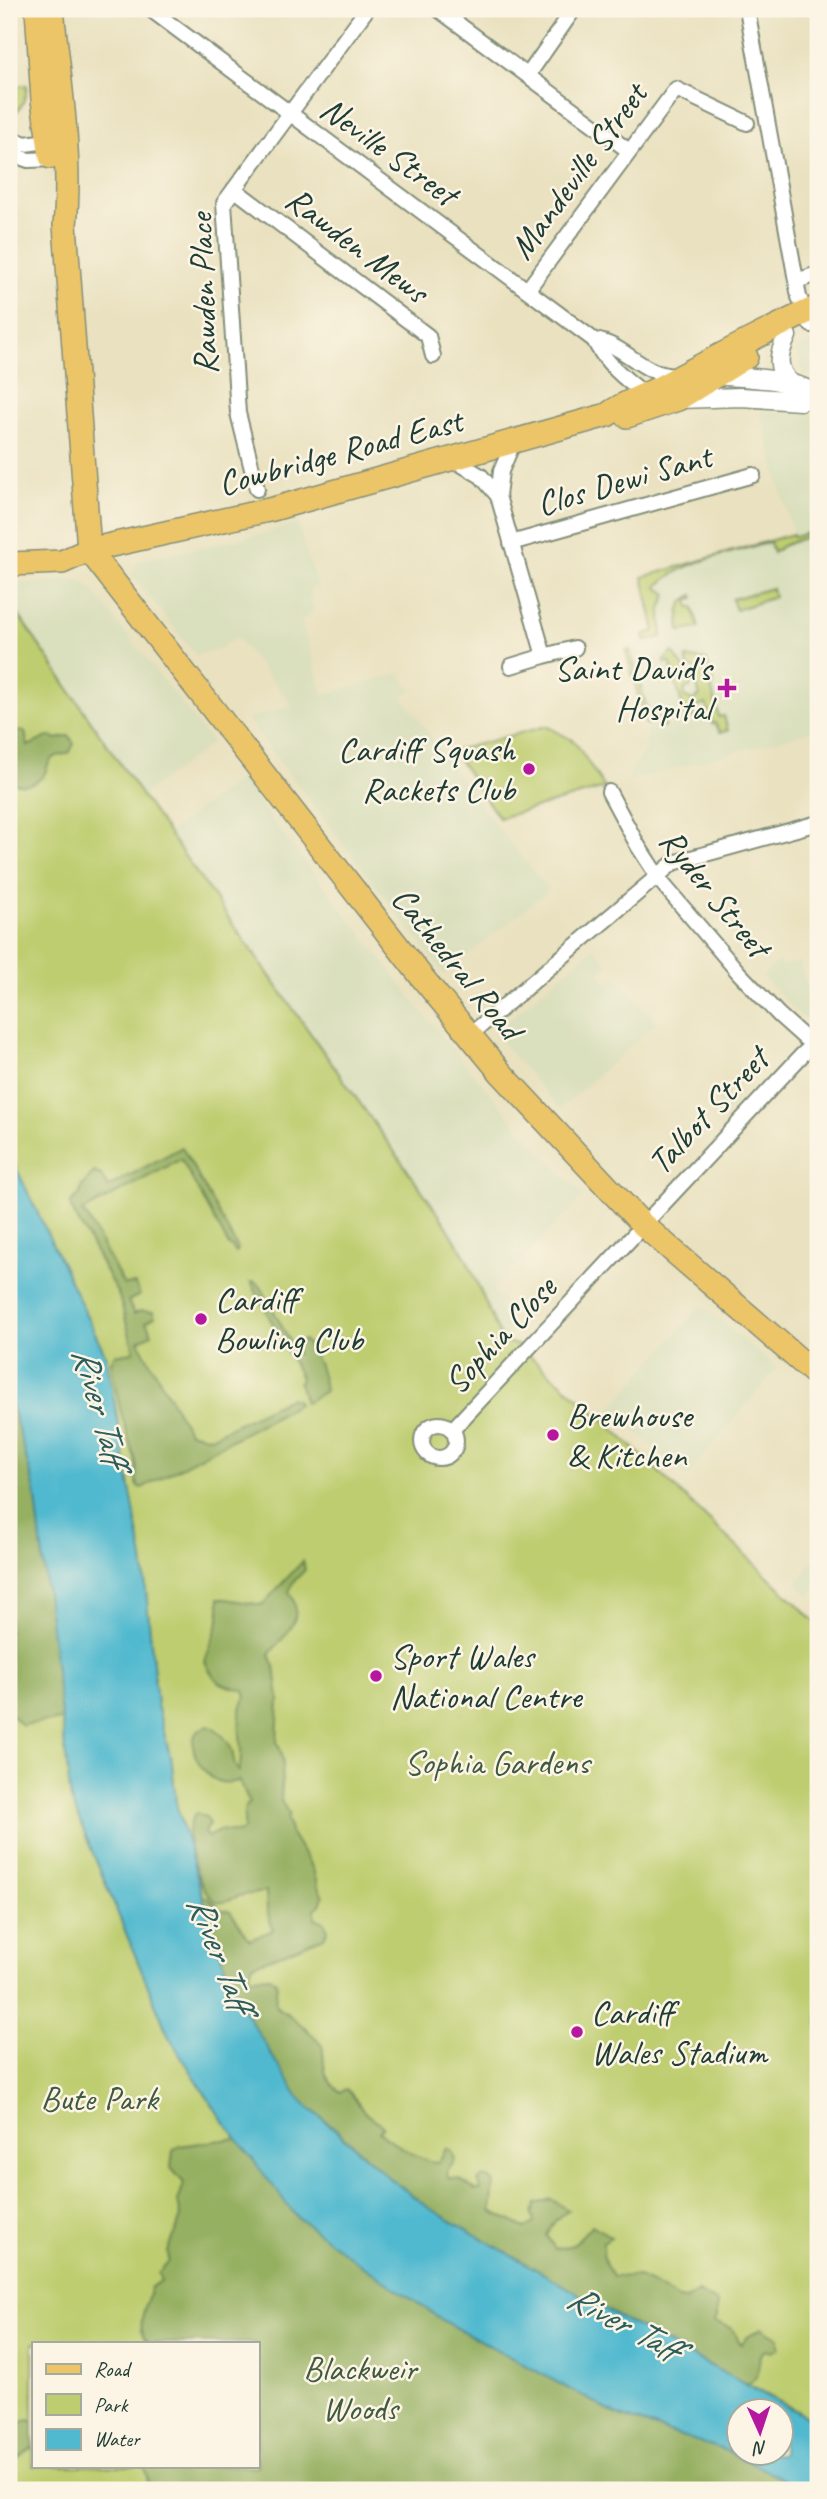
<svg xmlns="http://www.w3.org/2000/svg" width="827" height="2499" viewBox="0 0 827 2499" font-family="Caveat,sans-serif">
	<rect width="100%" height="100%" fill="#fcf5e5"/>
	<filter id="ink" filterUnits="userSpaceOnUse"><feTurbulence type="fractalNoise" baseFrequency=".0143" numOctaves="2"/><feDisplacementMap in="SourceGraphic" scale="14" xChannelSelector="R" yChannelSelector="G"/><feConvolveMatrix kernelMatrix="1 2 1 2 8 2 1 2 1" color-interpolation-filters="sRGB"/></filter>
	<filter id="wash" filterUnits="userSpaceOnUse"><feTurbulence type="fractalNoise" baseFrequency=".00686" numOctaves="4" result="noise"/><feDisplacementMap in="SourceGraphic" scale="28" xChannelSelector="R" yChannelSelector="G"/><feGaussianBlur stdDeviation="1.57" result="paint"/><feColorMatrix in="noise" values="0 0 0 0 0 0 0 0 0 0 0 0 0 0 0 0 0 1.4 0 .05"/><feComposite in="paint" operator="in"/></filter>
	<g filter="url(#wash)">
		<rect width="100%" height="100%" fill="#e9e1bf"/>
		<path fill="#dadfbd" d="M 818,340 L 818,373 L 803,376 L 795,350 Z
			M 760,411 L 818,415 L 818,729 L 629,781 L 630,771 L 645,751 L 647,736 L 646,724 L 625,647 L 661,637 L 649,575 L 793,534 Z
			M 297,523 L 318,587 L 309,590 L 314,610 L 301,621 L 323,695 L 399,673 L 411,690 L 402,696 L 485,811 L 549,890 L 444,974 L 247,719 L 292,705 L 237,637 L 223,645 L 225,647 L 196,655 L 131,574 L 138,561 L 267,533 Z
			M 72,579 L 80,580 L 90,587 L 212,743 L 142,796 L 9,601 L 9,582 L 42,583 Z
			M 240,779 L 447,1043 L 518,1126 L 584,1196 L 493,1290 L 505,1301 L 501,1305 L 512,1331 L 503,1342 L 445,1223 L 169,832 Z
			M 594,947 L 608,964 L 599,973 L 606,981 L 616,974 L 657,1022 L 560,1109 L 494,1033 Z
			M 778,961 L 783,966 L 800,962 L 815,1016 L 803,1019 L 762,976 Z
			M 721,1089 L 737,1104 L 720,1121 L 714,1115 L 723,1105 L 714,1096 Z
			M 701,1305 L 777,1368 L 686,1478 L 611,1408 Z
			M 818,1556 L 818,1585 L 809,1596 L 796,1584 Z"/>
		<path fill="#becd70" stroke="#6e8552" stroke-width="2" fill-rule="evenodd" d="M 27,85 C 27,95 22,109 14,113 L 9,110 L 9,87 Z
			M 818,530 L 818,540 L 806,537 L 782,546 L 773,553 L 770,542 C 734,553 682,560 657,587 L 667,594 L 661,609 L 662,637 L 646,641 L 644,635 L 655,631 L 643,577 L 793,534 L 794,537 Z
			M 772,588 L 774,597 L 736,610 L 732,599 Z
			M 693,595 L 694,598 L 688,600 L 690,608 L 693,607 L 699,628 L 680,631 C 679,615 676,603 693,595 Z
			M 9,601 L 142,796 L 445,1223 L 467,1260 L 502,1341 L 517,1345 L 604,1420 L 818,1624 L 818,2425 L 796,2410 L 628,2322 L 429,2208 L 389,2178 L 213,1933 L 176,1803 L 172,1764 L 157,1705 L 143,1559 L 106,1356 L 9,1153 Z
			M 630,650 L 648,712 L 659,710 L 649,715 L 650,721 L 662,718 L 665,726 L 662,727 L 660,721 L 646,724 L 626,651 Z
			M 673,652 L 691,678 L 690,688 L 685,688 L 684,697 L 693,700 L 700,696 L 696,682 L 700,675 L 697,669 L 688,667 L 686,658 L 707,660 L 714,684 L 711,686 L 719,717 L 724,716 L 728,731 L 720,732 L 715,723 L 712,724 L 706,704 L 693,708 L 695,716 L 686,719 L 670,662 L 665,663 L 664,660 Z
			M 546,726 L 574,741 L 605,788 L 499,818 L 453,751 Z
			M 9,1392 L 35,1490 L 71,1800 L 169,2037 L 221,2118 L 237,2138 L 797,2490 L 9,2490 ZM 33,2343 L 257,2343 L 257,2466 L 33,2466 Z"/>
		<path fill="#96b062" stroke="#5a764b" stroke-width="2" d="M 9,730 L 25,732 L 28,746 L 50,736 L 57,739 L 69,736 L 74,744 L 69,753 C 64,755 57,755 53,758 C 47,762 48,768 45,773 C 37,786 21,788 10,780 L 9,775 Z
			M 182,1147 L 238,1249 L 236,1253 L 232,1247 L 229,1246 L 181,1159 L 82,1212 L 87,1217 L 124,1285 L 135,1284 L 140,1295 L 128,1301 L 134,1314 L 141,1311 L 153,1312 L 155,1317 L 146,1322 L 152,1334 L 138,1341 L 189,1432 L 211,1437 L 289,1398 L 296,1400 L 298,1404 L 142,1488 L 138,1487 C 135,1477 138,1468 135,1459 C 124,1424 116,1398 111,1362 L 114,1355 L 133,1352 L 133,1347 L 119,1296 L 71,1208 L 71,1203 L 80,1194 L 82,1186 L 94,1172 L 101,1175 L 108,1187 Z
			M 251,1282 L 255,1282 L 261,1287 L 297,1355 L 296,1344 L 304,1340 C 316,1355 323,1372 325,1391 L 305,1403 L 299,1382 L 301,1378 Z
			M 9,1396 L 35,1490 L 62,1720 L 22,1725 L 9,1713 Z
			M 303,1561 L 305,1570 L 293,1582 L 289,1592 C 307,1617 285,1636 269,1654 L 275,1666 L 279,1699 L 277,1743 L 281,1751 L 283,1762 L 281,1801 L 289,1814 L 287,1819 L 290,1832 L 313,1869 L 317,1885 L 323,1896 L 320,1905 L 315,1909 L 315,1918 L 324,1922 L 328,1930 L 324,1937 C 300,1947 278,1957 253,1964 L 248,1977 L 269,1976 L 277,1982 C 277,1988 274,1999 276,2004 C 278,2011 284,2011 288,2014 C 300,2023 311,2033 322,2044 C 326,2067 319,2074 340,2092 L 346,2089 C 356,2096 360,2110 369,2116 C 375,2120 378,2120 383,2126 L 379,2131 C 392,2142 423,2163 438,2162 L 447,2148 L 452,2151 L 455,2160 L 447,2172 L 448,2178 L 460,2179 L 475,2190 L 480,2190 L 478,2181 L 483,2177 L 490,2179 L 494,2183 L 491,2211 L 525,2228 L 534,2223 L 532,2213 L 536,2204 L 551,2199 L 568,2210 C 558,2217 551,2223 547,2236 L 555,2249 L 573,2245 L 592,2225 L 611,2237 L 603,2242 C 602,2257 605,2266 613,2277 L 636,2276 L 650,2282 L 679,2299 L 686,2300 L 698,2292 L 717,2303 L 717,2318 L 714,2322 C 727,2326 735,2327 739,2342 L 742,2344 L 747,2336 L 762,2328 L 779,2338 L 779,2348 L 772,2352 L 765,2350 L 760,2355 C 758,2369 760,2379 746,2385 L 628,2322 L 429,2208 L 389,2178 L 336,2129 L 303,2103 L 274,2074 L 224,1976 L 198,1897 L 206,1897 L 222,1910 L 230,1911 L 250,1940 L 273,1930 L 267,1910 L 266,1891 C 255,1895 249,1893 239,1896 C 232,1898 226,1904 218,1902 C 201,1896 188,1850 188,1833 C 189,1825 191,1819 196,1813 L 206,1817 L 210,1824 L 204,1833 L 207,1837 L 221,1830 L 237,1833 L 244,1829 L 244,1809 L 249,1802 L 240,1781 C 233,1782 224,1784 218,1781 C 203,1776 183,1744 199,1730 C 200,1729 208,1726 209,1726 C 218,1731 227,1738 231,1748 C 235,1757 232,1764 239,1771 C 246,1746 232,1720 246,1697 L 244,1690 C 219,1684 217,1685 205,1662 L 219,1621 L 219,1598 L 262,1605 Z
			M 237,2138 L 296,2216 L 364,2267 L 444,2321 L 617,2415 L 727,2451 L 783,2479 L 797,2490 L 150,2490 L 144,2466 L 257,2466 L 257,2343 L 149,2343 C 133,2332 147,2303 151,2287 L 161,2281 L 158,2273 L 169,2261 L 168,2252 L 181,2217 L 178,2201 L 184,2183 L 171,2168 L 173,2151 L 179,2146 Z
			M 29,2420 L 33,2422 L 33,2447 L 17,2459 L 10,2459 L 9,2462 L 9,2451 L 15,2424 Z"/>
		<path fill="#51b9cf" stroke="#387b82" stroke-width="2" fill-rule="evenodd" d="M 9,1153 L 106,1356 L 143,1559 L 157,1705 L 172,1764 L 176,1803 L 213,1933 L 235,1995 L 276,2062 L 303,2103 L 336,2130 L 389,2178 L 429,2208 L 628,2322 L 818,2423 L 818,2490 L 797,2490 L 783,2479 L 727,2451 L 617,2415 L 444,2321 L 364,2267 L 296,2216 L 221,2118 L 169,2037 L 71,1800 L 35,1490 L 9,1396 ZM 740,2412 L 782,2412 L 782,2454 L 740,2454 Z"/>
	</g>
	<g filter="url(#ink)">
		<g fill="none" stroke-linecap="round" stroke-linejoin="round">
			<defs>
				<path id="minor" d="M 150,9 L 594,340 C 605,363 626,380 646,395
					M 438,9 L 629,151
					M 747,9 L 799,297 L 811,325
					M 528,75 L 574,9
					M 9,137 L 25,144 L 54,140
					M 9,153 L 28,160 L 57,159
					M 234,189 L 428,336 L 433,356
					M 796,281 L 818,274
					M 528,289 L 676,89 L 747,123
					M 594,340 C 627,345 641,376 678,376
					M 452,459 L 481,476 L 498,496 L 544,656 L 575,648
					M 257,489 L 238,413 L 224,203 L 367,9
					M 498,496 L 501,471 L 514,441
					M 511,543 L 753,475
					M 511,666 L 544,656
					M 609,792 L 638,846 L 662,883 L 739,973 L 779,1015 L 818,1050
					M 470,1035 L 673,863 L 818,823
					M422 1441a17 17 0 1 1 34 0a17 17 0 1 1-34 0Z
					M 452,1430 C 569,1305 686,1179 803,1054 L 818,1041"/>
				<path id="tertiary" d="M 787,336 C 778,355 775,369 791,384
					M 713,375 C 744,378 792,377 818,395
					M 679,399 L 741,397 L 800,401 L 818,396"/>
				<path id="primary" d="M 37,9 L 43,100 L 51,157
					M 52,9 C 59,80 72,154 65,225 L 89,550
					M 627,416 L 678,399 L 746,357
					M 89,550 L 421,976 L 501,1073 L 642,1224 L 818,1376
					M 9,564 L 62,562 L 89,550 L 273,509 L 607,415 C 622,403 642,397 659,388 C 712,360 764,331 818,307"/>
			</defs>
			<use href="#minor" stroke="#848f7a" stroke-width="18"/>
			<use href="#tertiary" stroke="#848f7a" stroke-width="21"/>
			<use href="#primary" stroke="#848f7a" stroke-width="26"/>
			<use href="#minor" stroke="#fff" stroke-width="14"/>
			<use href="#tertiary" stroke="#fff" stroke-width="18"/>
			<use href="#primary" stroke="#edc569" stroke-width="23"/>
		</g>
	</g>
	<g fill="#b5179e" stroke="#fcf5e5" stroke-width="2.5">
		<path d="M723.5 677.5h7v7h7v7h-7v7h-7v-7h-7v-7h7z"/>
		<circle cx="529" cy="769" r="7"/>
		<circle cx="201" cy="1319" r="7"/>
		<circle cx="553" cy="1435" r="7"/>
		<circle cx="376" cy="1676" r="7"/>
		<circle cx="577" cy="2032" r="7"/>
	</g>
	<g text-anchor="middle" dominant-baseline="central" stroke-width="5" stroke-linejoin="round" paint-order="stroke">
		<g font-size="35" fill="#1f3d34" stroke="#fcf5e5">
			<text transform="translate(389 151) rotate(36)">Neville Street</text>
			<text transform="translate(578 171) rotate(-54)">Mandeville Street</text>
			<text transform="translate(357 245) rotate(37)">Rawden Mews</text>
			<text transform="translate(203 294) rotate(-92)">Rawden Place</text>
			<text transform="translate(340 452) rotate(-15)">Cowbridge Road East</text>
			<text transform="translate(624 480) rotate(-16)">Clos Dewi Sant</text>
			<text transform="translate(715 893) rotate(51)">Ryder Street</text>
			<text transform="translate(457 963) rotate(51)">Cathedral Road</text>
			<text transform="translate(708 1111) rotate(-47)">Talbot Street</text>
			<text transform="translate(500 1335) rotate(-47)">Sophia Close</text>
		</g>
		<g font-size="35" fill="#1f3d34" stroke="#fcf5e5" text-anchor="start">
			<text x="711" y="668" text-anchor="end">Saint David's<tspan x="711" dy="40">Hospital</tspan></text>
			<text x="515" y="749" text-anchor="end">Cardiff Squash<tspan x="515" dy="40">Rackets Club</tspan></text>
			<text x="215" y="1299">Cardiff<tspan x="215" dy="40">Bowling Club</tspan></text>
			<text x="567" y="1415">Brewhouse<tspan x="567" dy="40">&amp; Kitchen</tspan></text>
			<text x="390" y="1656">Sport Wales<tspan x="390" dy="40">National Centre</tspan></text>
			<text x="591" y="2012">Cardiff<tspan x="591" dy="40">Wales Stadium</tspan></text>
		</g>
		<g font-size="35" fill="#3f5a40" stroke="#fcf5e5">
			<text x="497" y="1762">Sophia Gardens</text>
			<text x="99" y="2098">Bute Park</text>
			<text x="360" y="2368">Blackweir<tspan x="360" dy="40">Woods</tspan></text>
		</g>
		<g font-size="37" font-style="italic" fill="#2c5c5b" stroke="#fcf5e5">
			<text transform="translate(101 1406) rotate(74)">River Taff</text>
			<text transform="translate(221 1953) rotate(68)">River Taff</text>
			<text transform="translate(624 2322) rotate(28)">River Taff</text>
		</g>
	</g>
	<rect width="827" height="2499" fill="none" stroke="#fcf5e5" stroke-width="35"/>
	<rect x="32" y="2342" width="228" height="126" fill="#fcf5e5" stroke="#a4ab9e" stroke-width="2"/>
	<rect x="46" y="2364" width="35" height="10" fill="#edc569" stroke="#a4ab9e" stroke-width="2"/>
	<text x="94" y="2376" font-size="21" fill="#1f3d34">Road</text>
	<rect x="46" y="2394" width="35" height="21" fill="#becd70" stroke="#a4ab9e" stroke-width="2"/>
	<text x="94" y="2412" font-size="21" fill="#1f3d34">Park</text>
	<rect x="46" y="2429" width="35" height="21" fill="#51b9cf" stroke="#a4ab9e" stroke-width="2"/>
	<text x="94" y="2446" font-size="21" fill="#1f3d34">Water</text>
	<g transform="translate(760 2432) rotate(177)"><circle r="33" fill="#fcf5e5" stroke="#a4ab9e" stroke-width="2"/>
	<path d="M0-5L12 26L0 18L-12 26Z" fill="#b5179e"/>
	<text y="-10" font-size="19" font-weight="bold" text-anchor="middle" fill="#1f3d34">N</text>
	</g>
</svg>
